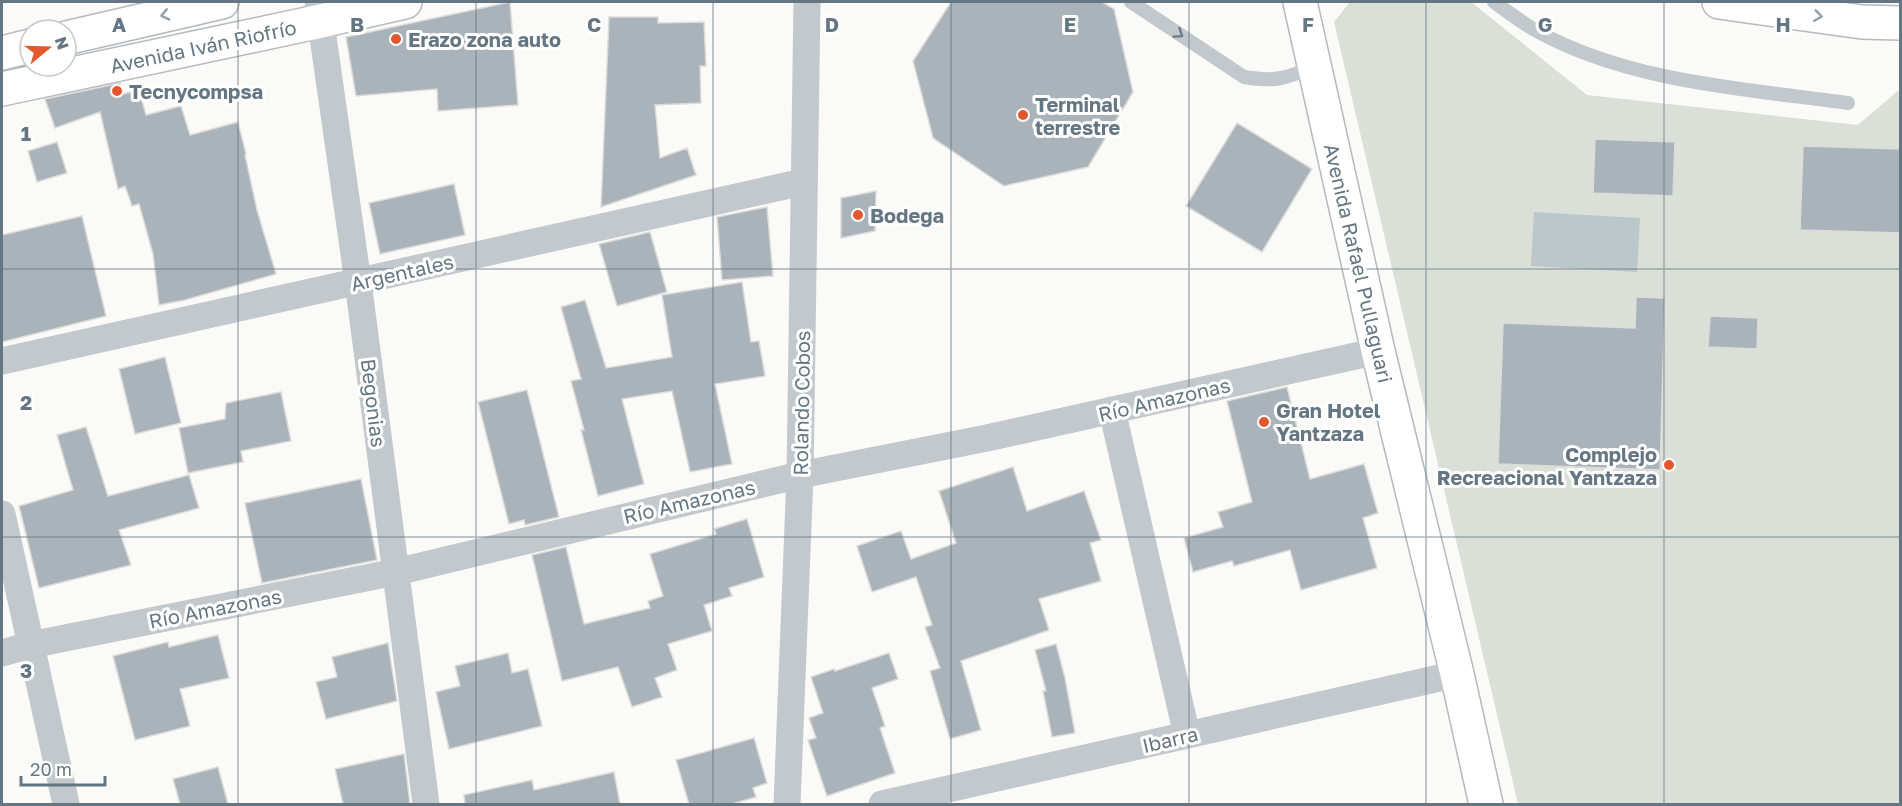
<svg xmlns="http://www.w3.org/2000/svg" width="1902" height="806" viewBox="0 0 1902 806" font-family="'Golos Text',sans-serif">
	<rect width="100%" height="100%" fill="#fafaf8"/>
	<path fill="#dadfd7" d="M 1350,2 L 1471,2 L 1587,95 L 1858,125 L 1900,89 L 1900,804 L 1518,804 L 1334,22 Z"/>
	<path fill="#bbc7cb" d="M 1534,212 L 1640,218 L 1637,272 L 1531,266 Z"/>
	<path fill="#aab3b9" stroke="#dcdcda" stroke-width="1.5" d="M 510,2 L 518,105 L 438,111 L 437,89 L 356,96 L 346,37 Z
		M 951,2 L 1102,2 L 1114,9 L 1133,92 L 1088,167 L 1004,186 L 933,138 L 913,61 Z
		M 609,17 L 658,17 L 658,23 L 704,22 L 706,66 L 700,66 L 701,103 L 655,105 L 660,158 L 687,148 L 696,175 L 601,207 Z
		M 120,83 L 123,94 L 139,90 L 146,115 L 181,106 L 190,135 L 238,122 L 246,154 L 245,155 L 257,210 L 276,274 L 185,300 L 159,305 L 153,254 L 139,204 L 132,206 L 125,186 L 118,189 L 100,112 L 55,128 L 45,99 Z
		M 1237,123 L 1312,169 L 1262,252 L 1186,206 Z
		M 1595,139 L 1675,142 L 1673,196 L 1593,193 Z
		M 57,142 L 67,173 L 37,182 L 28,151 Z
		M 1803,146 L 1900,149 L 1900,233 L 1800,230 Z
		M 454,184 L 465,235 L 380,254 L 369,203 Z
		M 876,191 L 875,231 L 841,238 L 841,198 Z
		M 767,207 L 773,276 L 722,280 L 717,217 Z
		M 82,216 L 106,316 L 2,342 L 2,235 Z
		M 650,232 L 667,292 L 617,306 L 599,244 Z
		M 742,282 L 751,342 L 759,341 L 765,376 L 715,384 L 732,464 L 690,472 L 672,391 L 622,399 L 644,484 L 598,496 L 581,430 L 584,430 L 571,381 L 581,379 L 561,307 L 585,300 L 606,368 L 672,357 L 662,295 Z
		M 1636,297 L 1665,298 L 1660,470 L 1498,464 L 1503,323 L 1635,328 Z
		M 1710,316 L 1758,318 L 1757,349 L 1708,347 Z
		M 165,357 L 181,423 L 135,434 L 119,369 Z
		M 1287,387 L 1310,479 L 1364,464 L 1378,513 L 1363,518 L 1377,568 L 1301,590 L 1290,550 L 1234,566 L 1232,561 L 1193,572 L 1184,538 L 1223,527 L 1218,512 L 1252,502 L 1227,401 Z
		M 527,390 L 559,517 L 525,525 L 524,520 L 509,524 L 478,402 Z
		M 281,392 L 291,441 L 241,451 L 243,462 L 188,473 L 179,428 L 225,419 L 226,403 Z
		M 86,427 L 108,496 L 189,475 L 199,508 L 119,530 L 131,565 L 39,588 L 19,506 L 73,490 L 57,435 Z
		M 1013,467 L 1027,511 L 1084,491 L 1101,540 L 1090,543 L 1101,581 L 1039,599 L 1049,630 L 961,661 L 981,730 L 950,739 L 930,671 L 940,668 L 925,627 L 932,625 L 916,577 L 872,592 L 857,546 L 901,531 L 911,559 L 956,543 L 939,491 Z
		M 361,479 L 377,560 L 262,583 L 245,503 Z
		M 747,519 L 764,577 L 729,588 L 732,596 L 704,605 L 712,631 L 668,644 L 677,670 L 655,678 L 662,697 L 632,707 L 618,667 L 562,681 L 532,555 L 566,547 L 584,624 L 650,608 L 648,601 L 663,596 L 650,554 L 716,534 L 714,529 Z
		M 218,635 L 229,678 L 180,689 L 190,726 L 135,740 L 113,656 L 168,642 L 169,647 Z
		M 388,643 L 397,701 L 326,719 L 316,682 L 337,677 L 332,657 Z
		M 1056,644 L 1065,678 L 1075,733 L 1052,737 L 1043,691 L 1046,691 L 1035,650 Z
		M 508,653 L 512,673 L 528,669 L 542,726 L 449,749 L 436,692 L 460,686 L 455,666 Z
		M 889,653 L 898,679 L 872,688 L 885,726 L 880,728 L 895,773 L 827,796 L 808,740 L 816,738 L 809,718 L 823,713 L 811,677 L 834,669 L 835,671 Z
		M 754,738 L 767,783 L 753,788 L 756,797 L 732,804 L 689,804 L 676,760 Z
		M 404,754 L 410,804 L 343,804 L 335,769 Z
		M 218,767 L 228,804 L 180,804 L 173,779 Z
		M 614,772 L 620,804 L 465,804 L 464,795 L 532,780 L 534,790 Z"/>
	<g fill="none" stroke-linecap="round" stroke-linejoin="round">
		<defs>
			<path id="secondary" d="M 1300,2 L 1378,351 L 1457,674 L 1486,804
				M 1719,2 L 1862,22 L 1900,23
				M 66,38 L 222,2
				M 2,53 L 30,46
				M 2,89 L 321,21 L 405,2"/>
		</defs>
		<use href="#secondary" stroke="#b3babf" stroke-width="36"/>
		<path stroke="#c3c8cc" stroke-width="14" d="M 1131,2 L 1244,77 C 1275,82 1286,79 1314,66
			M 1494,2 C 1507,11 1521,22 1535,30 C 1627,82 1746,89 1848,103"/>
		<path stroke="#c3c8cc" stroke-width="27" d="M 318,2 L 358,282 L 426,804
			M 2,361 L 803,182
			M 1112,410 L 1187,735
			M 2,514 L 66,804
			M 2,653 L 30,645 L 396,572 L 800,475 L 987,438 L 1378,351
			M 787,804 L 800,475 L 807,2
			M 882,804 L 1457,674"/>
		<use href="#secondary" stroke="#fff" stroke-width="33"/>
	</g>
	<defs><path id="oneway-chevron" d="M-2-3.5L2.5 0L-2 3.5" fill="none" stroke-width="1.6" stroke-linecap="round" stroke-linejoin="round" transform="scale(1.5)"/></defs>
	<g stroke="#939fa8">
		<use href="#oneway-chevron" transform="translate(165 15) rotate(167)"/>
		<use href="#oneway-chevron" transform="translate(1818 16) rotate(8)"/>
	</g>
	<use stroke="#6a7a87" href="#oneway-chevron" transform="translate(1179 34) rotate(34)"/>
	<path fill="none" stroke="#657683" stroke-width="1.5" stroke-opacity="0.55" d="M 238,2 L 238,804M 476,2 L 476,804M 713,2 L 713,804M 951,2 L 951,804M 1189,2 L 1189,804M 1426,2 L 1426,804M 1664,2 L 1664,804M 2,269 L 1900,269M 2,537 L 1900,537"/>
	<g fill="#e4572e" stroke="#fff" stroke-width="2">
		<circle cx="396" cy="39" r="6"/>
		<circle cx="117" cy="91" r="6"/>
		<circle cx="1023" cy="115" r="6"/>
		<circle cx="858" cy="215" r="6"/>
		<circle cx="1264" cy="422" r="6"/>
		<circle cx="1669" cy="465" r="6"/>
	</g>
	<g text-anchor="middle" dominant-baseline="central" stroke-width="6" stroke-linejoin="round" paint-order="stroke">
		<g font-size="20" font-weight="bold" fill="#657683" stroke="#fff" text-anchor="start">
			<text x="408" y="39">Erazo zona auto</text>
			<text x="129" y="91">Tecnycompsa</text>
			<text x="1035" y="104">Terminal<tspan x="1035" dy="23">terrestre</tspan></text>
			<text x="870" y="215">Bodega</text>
			<text x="1276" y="410">Gran Hotel<tspan x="1276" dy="23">Yantzaza</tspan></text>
			<text x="1657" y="454" text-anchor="end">Complejo<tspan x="1657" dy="23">Recreacional Yantzaza</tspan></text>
		</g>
		<g font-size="20" fill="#657683" stroke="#fff">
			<text transform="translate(203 46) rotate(-12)">Avenida Iván Riofrío</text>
			<text transform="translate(1359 263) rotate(77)">Avenida Rafael Pullaguari</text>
			<text transform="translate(402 272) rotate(-13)">Argentales</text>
			<text transform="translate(1164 399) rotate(-13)">Río Amazonas</text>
			<text transform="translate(374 403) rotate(83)">Begonias</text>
			<text transform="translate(801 403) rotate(-89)">Rolando Cobos</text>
			<text transform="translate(689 501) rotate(-13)">Río Amazonas</text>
			<text transform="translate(215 608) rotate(-11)">Río Amazonas</text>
			<text transform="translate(1170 739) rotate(-13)">Ibarra</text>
		</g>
	</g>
	<g font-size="20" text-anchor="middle" font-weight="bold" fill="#657683" stroke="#fff" stroke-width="6" stroke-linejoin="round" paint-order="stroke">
		<text x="119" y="32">A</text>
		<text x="357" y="32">B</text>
		<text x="594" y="32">C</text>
		<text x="832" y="32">D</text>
		<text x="1070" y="32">E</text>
		<text x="1308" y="32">F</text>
		<text x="1545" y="32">G</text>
		<text x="1783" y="32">H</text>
		<text x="26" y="141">1</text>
		<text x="26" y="410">2</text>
		<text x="26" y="678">3</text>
	</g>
	<rect width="1902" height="806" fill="none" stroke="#657683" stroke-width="6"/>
	<g transform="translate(48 48) rotate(71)"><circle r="28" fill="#ffffff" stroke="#c1c8cd" stroke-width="1.5"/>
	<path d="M0-4.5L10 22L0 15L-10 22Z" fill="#e4572e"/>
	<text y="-9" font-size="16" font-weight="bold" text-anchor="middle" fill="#657683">N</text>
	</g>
	<path d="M21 776v9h84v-9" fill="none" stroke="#657683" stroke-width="3"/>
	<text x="30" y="776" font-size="18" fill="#657683" stroke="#ffffff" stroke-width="4.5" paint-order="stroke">20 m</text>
</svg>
